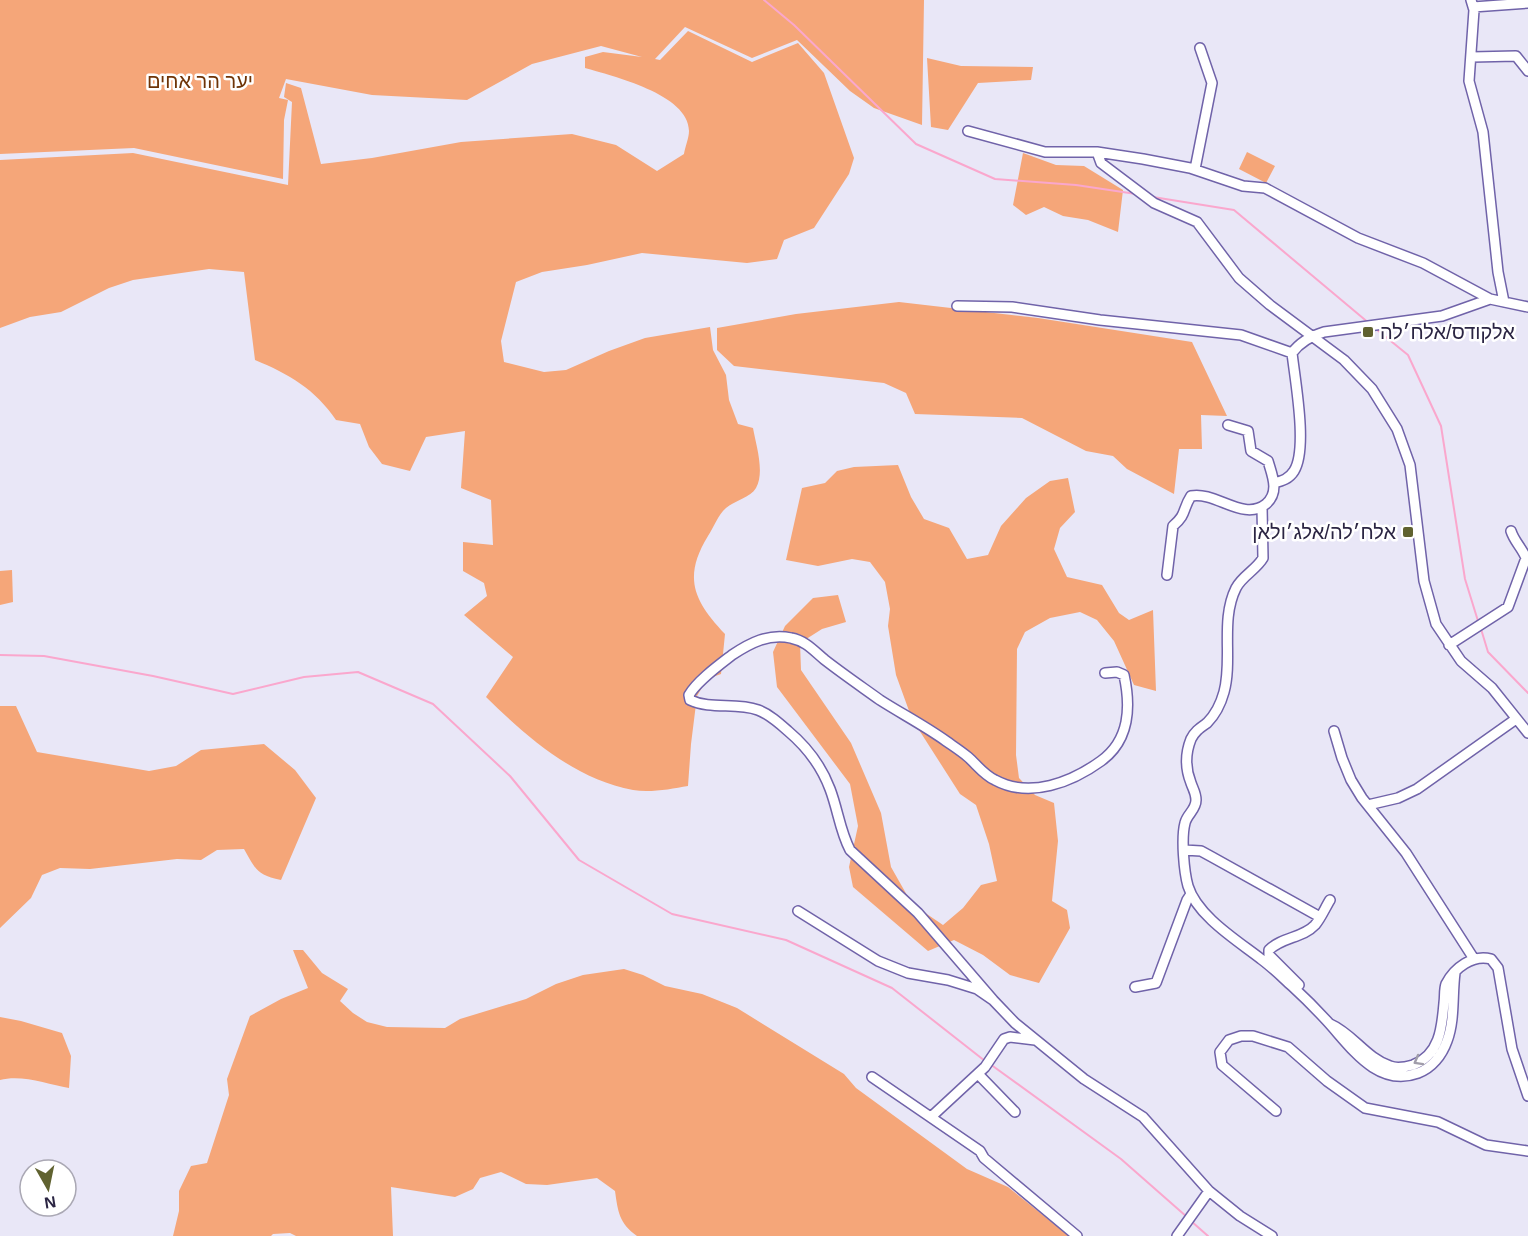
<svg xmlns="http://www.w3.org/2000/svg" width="1528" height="1236" viewBox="0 0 1528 1236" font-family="Helvetica,Heebo,sans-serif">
	<rect width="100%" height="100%" fill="#e9e7f7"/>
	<path fill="#f5a679" d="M 0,0 L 924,0 L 922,125 L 874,108 L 850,91 L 797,40 L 752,58 L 685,27 L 655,59 L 660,60 L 688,31 L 752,62 L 798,43 L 824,73 L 854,158 L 849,174 L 814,228 L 784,240 L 777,259 L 747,263 L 642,253 L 587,265 L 542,272 L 516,282 L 501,341 L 504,362 L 544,372 L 566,370 L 609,351 L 645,338 L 710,327 L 713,350 L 726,375 L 729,400 L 738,424 L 753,428 C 756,445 765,472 756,488 C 751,497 734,501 726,508 C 718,515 714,527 708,536 C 683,577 693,600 725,634 L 721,674 L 707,679 L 697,696 L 691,744 L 688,786 C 671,789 650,793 633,790 C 574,779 527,737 486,697 L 513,657 L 464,615 L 487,596 L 484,583 L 463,571 L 463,542 L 493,545 L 491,500 L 461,488 L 465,431 L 426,437 L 410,471 L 382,464 L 369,447 L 360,424 L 336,420 C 315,389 289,374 255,360 L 244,272 L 209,269 L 133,280 L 109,288 L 61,312 L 30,317 L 0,328 L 0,160 L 133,153 L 288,185 L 292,102 L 284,97 L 286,83 L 301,88 L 321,164 L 372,158 L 461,142 L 572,134 L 616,145 L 657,171 L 684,154 C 685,147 689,138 689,131 C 689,94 612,76 585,68 L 585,57 L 603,52 L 642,57 L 601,46 L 532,64 L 467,100 L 372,95 L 286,79 L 279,98 L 288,100 L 284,120 L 283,179 L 134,148 L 0,154 Z
		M 927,58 L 961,66 L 1033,67 L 1031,80 L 978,83 L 948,130 L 931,127 Z
		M 1247,152 L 1275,166 L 1266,183 L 1239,169 Z
		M 1023,153 L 1056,165 L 1084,166 L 1123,190 L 1118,232 L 1088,220 L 1063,216 L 1044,207 L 1026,215 L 1013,205 Z
		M 899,302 L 1038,318 L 1192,342 L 1227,416 L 1201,415 L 1202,449 L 1179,449 L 1174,494 L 1127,469 L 1113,456 L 1086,451 L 1022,418 L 915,414 L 906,393 L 884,383 L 734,366 L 717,350 L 717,328 L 796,314 Z
		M 898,465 L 911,497 L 924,519 L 949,528 L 967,559 L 988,555 L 1001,526 L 1026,498 L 1050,481 L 1068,478 L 1075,512 L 1060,528 L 1054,549 L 1067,577 L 1102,585 L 1119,613 L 1129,620 L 1153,610 L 1156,691 L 1134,685 L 1114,641 L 1097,620 L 1080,612 L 1050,618 L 1025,632 L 1017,649 L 1016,755 L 1019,778 L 1035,795 L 1054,803 L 1058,841 L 1052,901 L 1067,910 L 1070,928 L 1039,983 L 1010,975 L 983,955 L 954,940 L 928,951 L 853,887 L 849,867 L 858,826 L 850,784 L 777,687 L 773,652 L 785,626 L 813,598 L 838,595 L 846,622 L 822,629 L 800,643 L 801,670 L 851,743 L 881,813 L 891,867 L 912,904 L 943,925 L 963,908 L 981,885 L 997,881 L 989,844 L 976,805 L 960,794 L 912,719 L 896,675 L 888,626 L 890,609 L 885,582 L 870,562 L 852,559 L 818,566 L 786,560 L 802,488 L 825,483 L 837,471 L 854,467 Z
		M 12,570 L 13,602 L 0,605 L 0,571 Z
		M 0,706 L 16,706 L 37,752 L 149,771 L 176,766 L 201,750 L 264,744 L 295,770 L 316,798 L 281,880 C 257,875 256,870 244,849 L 217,850 L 201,860 L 177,859 L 90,869 L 60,868 L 42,875 L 31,898 L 0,928 Z
		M 293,950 L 303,950 L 322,973 L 348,989 L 340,1001 L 353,1013 L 367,1022 L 387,1027 L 445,1028 L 460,1019 L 526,999 L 556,984 L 583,975 L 624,969 L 643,975 L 665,986 L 702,994 L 737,1008 L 844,1074 L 856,1088 L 967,1169 L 1008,1187 L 1069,1236 L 637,1236 C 619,1223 618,1212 615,1191 L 597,1178 L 547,1185 L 526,1184 L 501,1172 L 480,1178 L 473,1189 L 455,1197 L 391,1187 L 393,1236 L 296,1236 L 290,1233 L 273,1234 L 271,1236 L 173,1236 L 179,1211 L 179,1191 L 191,1166 L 207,1163 L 229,1095 L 227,1079 L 250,1016 L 281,999 L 308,988 Z
		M 0,1017 L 21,1021 L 62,1033 L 71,1056 L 69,1088 C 48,1084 21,1074 0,1080 Z"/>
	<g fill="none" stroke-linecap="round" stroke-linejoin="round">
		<path stroke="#faa7cd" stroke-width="2" d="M 764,0 L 794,25 L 916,144 L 995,179 L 1076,185 L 1136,194
			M 1153,197 L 1234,210 L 1370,324
			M 1376,329 L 1408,355 L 1441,426 L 1465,579 L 1478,621
			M 1481,629 L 1488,652 L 1528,693
			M 0,655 L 44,656 L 153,676 L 233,694 L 304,677 L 358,672 L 433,704 L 510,776 L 579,860 L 672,914 L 786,940 L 892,988 L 985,1061
			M 990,1064 L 1121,1159 L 1187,1217
			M 1191,1221 L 1208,1236"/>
		<defs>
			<path id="minor" d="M 1471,0 L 1474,10 L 1469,81 L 1483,132 L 1498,272 L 1504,302
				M 1473,7 L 1528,3
				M 1472,57 L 1516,56 L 1528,71
				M 968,131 L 1045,152 L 1097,152 L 1143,159 L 1190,168 L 1243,186 L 1265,188 L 1358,238 L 1423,263 L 1490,299
				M 1097,152 L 1101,163 L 1154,203 L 1197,222 L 1239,278 L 1270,305 L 1344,360 L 1372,389 L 1397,429 L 1410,465 L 1424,581 L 1436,624 L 1461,661 L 1492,688 L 1528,733
				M 1195,169 L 1212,83 L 1200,48
				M 957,306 L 1012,307 L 1100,320 L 1241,335 L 1292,353
				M 1274,483 C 1282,481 1289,479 1294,471 C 1308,449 1295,380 1292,353 C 1300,342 1311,336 1324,332 L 1442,316 L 1490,299 L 1528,307
				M 1262,507 L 1263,558 C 1256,570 1242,576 1236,588 C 1220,620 1233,659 1224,692 C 1221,703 1215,715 1207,723 C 1200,728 1195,731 1191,739 C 1185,754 1185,768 1191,783 C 1193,789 1196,793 1196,800 C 1196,810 1187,814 1185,823 C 1181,838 1184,872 1188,886 C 1197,916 1238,941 1261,959 C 1272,967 1282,977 1292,986 C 1304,997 1316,1009 1327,1021 C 1351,1047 1377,1088 1418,1073 C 1432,1068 1442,1055 1447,1041 C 1455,1020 1452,995 1455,973
				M 1167,575 L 1173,526 C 1187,514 1182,510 1191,496 C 1216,491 1243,522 1266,504 C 1280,492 1272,475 1268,461 L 1251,451 L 1248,431 L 1228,425
				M 1449,645 L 1508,607 L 1526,558 C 1522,548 1514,541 1511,531
				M 1334,731 L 1342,758 L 1351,780 L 1362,798 L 1406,853 L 1474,959
				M 1368,805 L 1398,798 L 1417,789 L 1516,719
				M 1184,850 L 1201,851 L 1212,857 L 1320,917
				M 798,911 L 878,961 L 908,973 L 948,980 L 977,989 L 993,1000 L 1015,1023 L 1084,1079 L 1143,1117 L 1209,1191 L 1240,1216 L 1272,1236
				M 1299,985 L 1269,955 L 1269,950 C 1282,937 1303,938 1315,925 C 1321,918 1325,908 1330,900
				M 1135,987 L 1156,983 L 1187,900 L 1191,894
				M 993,1000 L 918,913 L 850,850 C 840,831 838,810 830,789 C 821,765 807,747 788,731 C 779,723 769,714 758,710 C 736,702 711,710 690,700 L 689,695 C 697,681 719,665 732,655 C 750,643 769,633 791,638 C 806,641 814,651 825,660 C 843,674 862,687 880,700 C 902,714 925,726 946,741 C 953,746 961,751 968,757 C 977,765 984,775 995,780 C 1030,799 1072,782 1101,761 C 1130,740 1131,707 1124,675 L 1117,672 L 1105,673
				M 1330,1024 C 1353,1034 1366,1058 1390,1066 C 1397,1069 1406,1067 1413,1065 C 1440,1055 1442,1027 1444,1003 C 1445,997 1444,989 1446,984 C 1454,968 1473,954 1491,959 L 1498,968 L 1512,1049 L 1528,1096
				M 978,1074 L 1015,1112
				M 872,1077 L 980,1151 L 984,1158 L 1077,1236
				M 1276,1111 L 1222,1065 L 1220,1052 L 1229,1040 L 1241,1036 L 1253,1036 L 1288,1047 L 1327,1081 L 1365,1108 L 1438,1122 L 1486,1145 L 1528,1151
				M 931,1117 L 985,1067 L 1004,1039 L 1010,1037 L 1035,1040
				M 1177,1236 L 1209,1191"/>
		</defs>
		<use href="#minor" stroke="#7063a9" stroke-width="12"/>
		<use href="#minor" stroke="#fff" stroke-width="9"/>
	</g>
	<defs><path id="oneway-chevron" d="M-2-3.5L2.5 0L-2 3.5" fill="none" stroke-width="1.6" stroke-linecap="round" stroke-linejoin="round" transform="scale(1.5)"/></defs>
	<use stroke="#a09daa" href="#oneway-chevron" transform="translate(1418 1061) rotate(151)"/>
	<g fill="#606230" stroke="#fff" stroke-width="2">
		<rect x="1362" y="326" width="12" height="12" rx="3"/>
		<rect x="1402" y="526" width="12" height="12" rx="3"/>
	</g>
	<g text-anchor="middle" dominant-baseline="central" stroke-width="5" stroke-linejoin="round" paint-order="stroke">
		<g font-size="20" fill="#6f3407" stroke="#fff">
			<text x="200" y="81">יער הר אחים</text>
		</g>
		<g font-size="20" fill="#2b2543" stroke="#fff" text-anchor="start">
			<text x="1380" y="332">אלקודס/אלח׳לה</text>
			<text x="1396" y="532" text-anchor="end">אלח׳לה/אלג׳ולאן</text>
		</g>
	</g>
	<g transform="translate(48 1188) rotate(171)"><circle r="28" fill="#ffffff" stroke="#aaa8b4" stroke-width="1.5"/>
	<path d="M0-4.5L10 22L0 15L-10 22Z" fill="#606230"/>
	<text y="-9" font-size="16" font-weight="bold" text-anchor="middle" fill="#2b2543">N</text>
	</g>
</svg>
